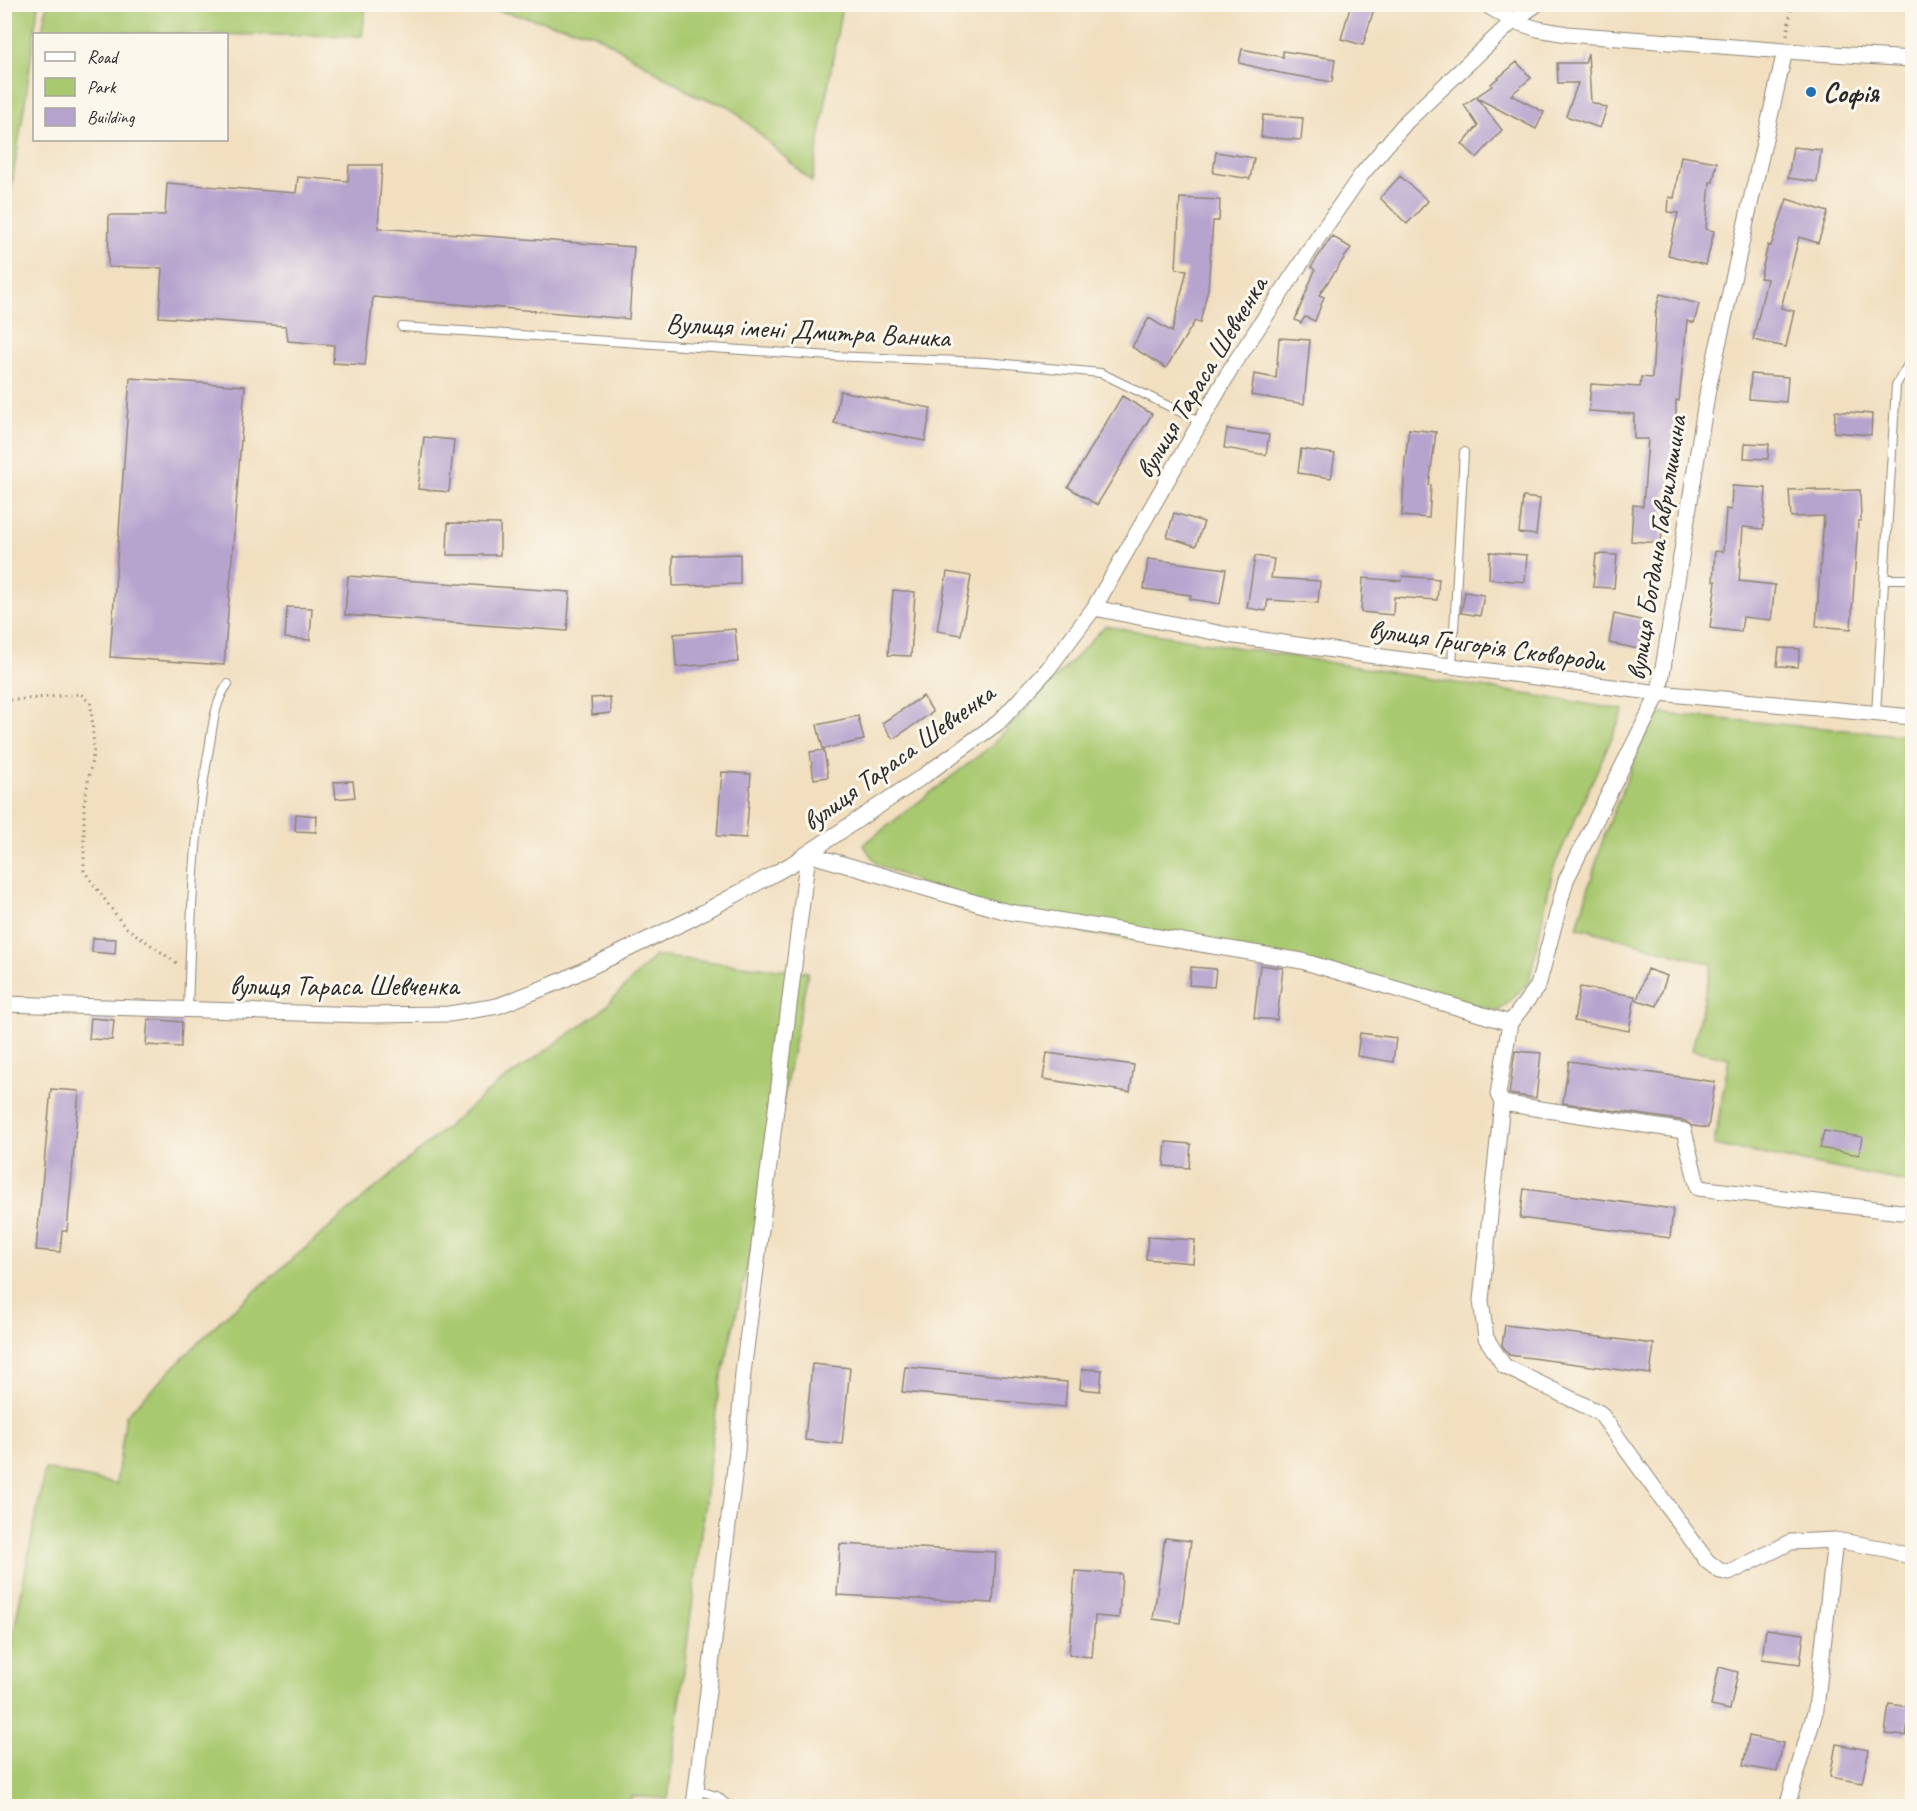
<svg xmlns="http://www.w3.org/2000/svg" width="1917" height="1811" viewBox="0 0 1917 1811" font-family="Caveat,sans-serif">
	<rect width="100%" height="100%" fill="#fbf7ec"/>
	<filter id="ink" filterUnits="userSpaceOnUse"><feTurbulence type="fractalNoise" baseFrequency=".0167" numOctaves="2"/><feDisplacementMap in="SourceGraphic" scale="12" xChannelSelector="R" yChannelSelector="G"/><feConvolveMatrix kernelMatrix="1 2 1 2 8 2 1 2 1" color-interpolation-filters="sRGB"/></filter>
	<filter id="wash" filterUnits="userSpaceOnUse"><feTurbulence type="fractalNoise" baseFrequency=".008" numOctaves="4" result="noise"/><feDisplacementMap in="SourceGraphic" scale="24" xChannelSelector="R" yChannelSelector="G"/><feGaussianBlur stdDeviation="1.35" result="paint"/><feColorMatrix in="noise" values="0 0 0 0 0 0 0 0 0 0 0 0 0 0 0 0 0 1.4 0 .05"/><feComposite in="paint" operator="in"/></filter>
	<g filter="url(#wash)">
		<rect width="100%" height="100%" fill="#f1dfc0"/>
		<path fill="#a9c970" stroke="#6a7a4e" stroke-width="1.5" d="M 5,4 L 38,5 L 26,96 L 5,226 Z
			M 47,5 L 47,4 L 366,5 L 362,36 L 42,32 Z
			M 474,5 L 842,5 L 812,182 L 729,106 L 696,96 L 595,34 Z
			M 1105,626 L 1624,710 L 1553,869 L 1529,982 L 1499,1011 L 1406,989 L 1194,948 L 1084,933 L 973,907 L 877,864 L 863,845 L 991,746 Z
			M 1654,713 L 1912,736 L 1912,1164 L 1907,1182 L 1714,1145 L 1729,1058 L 1692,1050 L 1712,964 L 1577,927 L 1605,833 Z
			M 655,956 L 808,972 L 763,1201 L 719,1387 L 668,1799 L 631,1796 L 630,1806 L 5,1806 L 5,1677 L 45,1469 L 116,1484 L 126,1415 L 220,1321 L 490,1090 L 600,1012 Z"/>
		<g id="blocks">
			<path fill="#b6a3ce" d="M 1351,4 L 1374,9 L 1363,45 L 1341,39 Z
				M 1242,49 L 1283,57 L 1283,51 L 1335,59 L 1332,82 L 1280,73 L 1239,63 Z
				M 1588,53 L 1591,102 L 1607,108 L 1600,128 L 1566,116 L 1578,83 L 1558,83 L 1557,63 L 1585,63 Z
				M 1517,62 L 1531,78 L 1511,95 L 1544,112 L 1536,129 L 1477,98 L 1502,130 L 1477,158 L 1462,144 L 1478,126 L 1464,105 L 1492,86 L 1491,84 Z
				M 1263,115 L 1303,118 L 1301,140 L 1261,137 Z
				M 1793,147 L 1821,150 L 1817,182 L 1788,178 Z
				M 1216,152 L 1254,158 L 1250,179 L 1213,173 Z
				M 1681,156 L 1717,162 L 1713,182 L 1710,182 L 1706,229 L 1714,231 L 1706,265 L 1668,255 L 1678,213 L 1668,212 L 1669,197 L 1674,198 Z
				M 349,165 L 382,165 L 378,228 L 634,247 L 629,319 L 373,297 L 365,365 L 333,363 L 334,345 L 288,341 L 286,326 L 159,317 L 162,268 L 108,267 L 109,215 L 165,215 L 167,183 L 296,193 L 298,177 L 348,181 Z
				M 1400,176 L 1428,201 L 1407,224 L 1380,198 Z
				M 1180,198 L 1220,200 L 1219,221 L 1213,221 L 1208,289 L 1200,323 L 1195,321 L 1166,368 L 1132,347 L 1149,318 L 1172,332 L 1187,270 L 1176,269 Z
				M 1787,199 L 1828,212 L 1818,243 L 1799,237 L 1781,308 L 1794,311 L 1786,347 L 1753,340 L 1767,279 L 1760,278 L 1768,245 L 1771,246 Z
				M 1332,236 L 1351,248 L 1319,295 L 1324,297 L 1315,321 L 1305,317 L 1301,323 L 1295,320 L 1315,270 L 1311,267 Z
				M 1660,294 L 1699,304 L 1694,323 L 1687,321 L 1679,401 L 1676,400 L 1676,439 L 1674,439 L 1671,490 L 1665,490 L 1661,543 L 1631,541 L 1633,505 L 1643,506 L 1648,439 L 1634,439 L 1634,414 L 1589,411 L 1591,384 L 1640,387 L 1641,377 L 1652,378 L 1656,313 L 1655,313 Z
				M 1279,338 L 1310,340 L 1304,404 L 1251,395 L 1254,374 L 1276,378 Z
				M 1751,374 L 1788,377 L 1786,402 L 1749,399 Z
				M 130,378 L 245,386 L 224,665 L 110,657 Z
				M 840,391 L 931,408 L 925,441 L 834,423 Z
				M 1122,396 L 1152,414 L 1097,505 L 1068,487 Z
				M 1835,411 L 1872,414 L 1871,435 L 1834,432 Z
				M 1227,429 L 1269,435 L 1266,455 L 1224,448 Z
				M 1409,429 L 1436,432 L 1429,485 L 1431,485 L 1429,518 L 1402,516 L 1405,460 Z
				M 424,437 L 454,440 L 449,492 L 418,489 Z
				M 1745,443 L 1769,444 L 1768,459 L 1744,458 Z
				M 1301,449 L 1335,454 L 1331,478 L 1298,473 Z
				M 1732,486 L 1766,488 L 1763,529 L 1743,527 L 1739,581 L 1775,585 L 1771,620 L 1743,617 L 1741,632 L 1710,628 L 1716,581 L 1713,581 L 1715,551 L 1723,552 L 1726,509 L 1731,510 Z
				M 1816,489 L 1816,491 L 1860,490 L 1861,521 L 1858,521 L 1851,629 L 1816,626 L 1824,516 L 1791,517 L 1789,490 Z
				M 1523,497 L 1540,499 L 1536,535 L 1519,533 Z
				M 1174,513 L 1204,522 L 1196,546 L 1167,537 Z
				M 448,523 L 500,524 L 500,555 L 447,555 Z
				M 1490,552 L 1527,555 L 1525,582 L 1489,579 Z
				M 740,554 L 740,584 L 673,586 L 673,556 Z
				M 1596,554 L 1617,555 L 1614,588 L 1593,587 Z
				M 1255,556 L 1274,559 L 1271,578 L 1320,581 L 1318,603 L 1268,600 L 1266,611 L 1247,608 Z
				M 1148,559 L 1226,569 L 1220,604 L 1190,599 L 1191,595 L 1144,589 Z
				M 947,572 L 971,576 L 961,635 L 937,631 Z
				M 348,576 L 570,592 L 567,631 L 345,615 Z
				M 1403,576 L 1439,579 L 1437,600 L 1394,597 L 1393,615 L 1361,612 L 1363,578 L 1402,581 Z
				M 893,590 L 915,592 L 911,656 L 888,655 Z
				M 1465,592 L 1484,595 L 1480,616 L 1461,613 Z
				M 287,607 L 312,608 L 310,640 L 285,638 Z
				M 1614,614 L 1645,621 L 1639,649 L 1609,643 Z
				M 735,629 L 738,662 L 676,667 L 674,634 Z
				M 1779,648 L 1800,649 L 1798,667 L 1777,666 Z
				M 923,696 L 933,712 L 893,739 L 882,723 Z
				M 610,697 L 611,713 L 592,715 L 591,698 Z
				M 858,716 L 864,740 L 823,749 L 817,725 Z
				M 824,750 L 828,777 L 814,779 L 810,752 Z
				M 722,772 L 751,774 L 746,838 L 717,836 Z
				M 353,781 L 355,797 L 336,799 L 334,782 Z
				M 296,814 L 317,816 L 316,832 L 295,831 Z
				M 93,938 L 116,939 L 115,954 L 92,952 Z
				M 1260,965 L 1283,968 L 1277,1020 L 1254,1018 Z
				M 1191,967 L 1216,969 L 1214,987 L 1189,985 Z
				M 1647,969 L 1667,976 L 1657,1006 L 1637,1000 Z
				M 1580,987 L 1635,996 L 1629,1031 L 1574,1021 Z
				M 91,1018 L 114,1020 L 112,1040 L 89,1039 Z
				M 148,1019 L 182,1022 L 181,1047 L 146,1045 Z
				M 1360,1033 L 1396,1038 L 1393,1062 L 1357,1056 Z
				M 1515,1051 L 1541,1053 L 1536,1098 L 1509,1094 Z
				M 1047,1053 L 1134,1065 L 1130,1092 L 1043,1079 Z
				M 1569,1061 L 1715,1082 L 1708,1128 L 1692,1126 L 1685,1121 L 1563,1103 Z
				M 51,1089 L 79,1091 L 67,1231 L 62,1231 L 60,1252 L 36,1250 Z
				M 1824,1131 L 1862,1137 L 1859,1155 L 1820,1148 Z
				M 1166,1142 L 1191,1144 L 1189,1168 L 1164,1166 Z
				M 1524,1189 L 1673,1209 L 1670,1238 L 1520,1218 Z
				M 1148,1237 L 1195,1240 L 1193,1263 L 1146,1259 Z
				M 1505,1325 L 1654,1344 L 1650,1374 L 1509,1355 L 1502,1345 Z
				M 812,1364 L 850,1368 L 842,1444 L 805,1440 Z
				M 905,1367 L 1067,1382 L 1065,1407 L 902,1392 Z
				M 1082,1369 L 1102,1370 L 1100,1391 L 1080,1389 Z
				M 1165,1538 L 1191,1541 L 1180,1623 L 1153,1619 Z
				M 840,1544 L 996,1552 L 993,1603 L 837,1595 Z
				M 1075,1571 L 1122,1574 L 1119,1618 L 1095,1616 L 1092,1657 L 1069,1655 Z
				M 1766,1629 L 1804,1634 L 1800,1664 L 1762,1659 Z
				M 1719,1667 L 1738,1672 L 1730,1710 L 1711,1706 Z
				M 1889,1704 L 1910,1707 L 1906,1736 L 1885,1734 Z
				M 1749,1736 L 1783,1743 L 1777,1772 L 1743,1766 Z
				M 1836,1744 L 1869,1750 L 1862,1783 L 1830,1777 Z"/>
		</g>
	</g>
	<g filter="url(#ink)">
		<use href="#blocks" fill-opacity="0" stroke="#8e8576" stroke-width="1.5"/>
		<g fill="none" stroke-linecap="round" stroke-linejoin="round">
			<defs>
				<path id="service" d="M 402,327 L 831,356 L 986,362 L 1101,373 L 1201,422
					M 1885,579 L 1912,579
					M 1452,666 L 1464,452
					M 1876,714 L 1896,385 L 1912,358
					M 188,1009 C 191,922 193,834 209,749 C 213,726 214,703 228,684
					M 696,1790 L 717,1796 L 728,1806"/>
				<path id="minor" d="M 1485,4 L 1513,21 L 1538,29 L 1567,34 L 1785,51 L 1912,59
					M 1094,608 L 1228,635 L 1389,658 L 1659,693 L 1912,717
					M 4,1004 L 366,1015 L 449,1014 L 498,1006 L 561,981 L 691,919 L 790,865 L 925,775 L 999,722 L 1048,669 L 1094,608 L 1232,367 L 1321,233 L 1362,174 L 1407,121 L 1513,21 L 1537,4
					M 1510,1023 L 1498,1094 L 1502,1103 L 1481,1300 L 1486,1338 L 1504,1366 L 1600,1413 L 1707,1561 L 1720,1571 L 1729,1573 L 1791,1542 L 1835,1540 L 1886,1549 L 1912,1557
					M 1502,1103 L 1684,1131 L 1698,1188 L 1901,1212
					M 694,1806 L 737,1451 L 743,1373 L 808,854 L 1004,911 L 1302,961 L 1510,1023 L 1538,986 L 1566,880 L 1659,693 L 1708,389 L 1785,51
					M 1787,1806 L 1816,1709 L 1835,1540"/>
			</defs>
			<use href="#service" stroke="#8e8576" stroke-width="10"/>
			<use href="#minor" stroke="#8e8576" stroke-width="17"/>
			<path stroke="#8e8576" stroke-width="3" stroke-dasharray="1.5 4.5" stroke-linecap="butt" d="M 1787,35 L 1792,4
				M 4,701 L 81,694 L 91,704 L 94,749 L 84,804 L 84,871 L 124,926 L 178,964"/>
			<use href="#service" stroke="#fff" stroke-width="8"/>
			<use href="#minor" stroke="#fff" stroke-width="15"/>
		</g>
	</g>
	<circle fill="#1f6fb2" stroke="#fbf7ec" stroke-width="2" cx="1811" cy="92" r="6"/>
	<g text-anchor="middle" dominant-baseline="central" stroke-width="6" stroke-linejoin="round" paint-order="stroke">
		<g font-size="28" font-weight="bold" fill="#2b2b2b" stroke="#fbf7ec" text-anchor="start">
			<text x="1823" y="92">Софія</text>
		</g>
		<g font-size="28" fill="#2b2b2b" stroke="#fbf7ec">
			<text transform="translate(808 330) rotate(3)">Вулиця імені Дмитра Ваника</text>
			<text transform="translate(1201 377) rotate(-59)">вулиця Тараса Шевченка</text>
			<text transform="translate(1656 548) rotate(-81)">вулиця Богдана Гаврилишина</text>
			<text transform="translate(1487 645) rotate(8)">вулиця Григорія Сковороди</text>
			<text transform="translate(898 757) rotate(-36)">вулиця Тараса Шевченка</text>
			<text x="344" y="985">вулиця Тараса Шевченка</text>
		</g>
	</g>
	<rect width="1917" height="1811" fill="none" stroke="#fbf7ec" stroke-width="24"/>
	<rect x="33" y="33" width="195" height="108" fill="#fbf7ec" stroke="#a8a59f" stroke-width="1.5"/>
	<rect x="45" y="52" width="30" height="9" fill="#ffffff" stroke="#a8a59f" stroke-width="1.5"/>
	<text x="87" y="63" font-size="18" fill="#2b2b2b">Road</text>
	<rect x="45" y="78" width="30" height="18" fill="#a9c970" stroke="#a8a59f" stroke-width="1.5"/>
	<text x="87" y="93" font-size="18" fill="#2b2b2b">Park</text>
	<rect x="45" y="108" width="30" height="18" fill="#b6a3ce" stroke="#a8a59f" stroke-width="1.5"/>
	<text x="87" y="123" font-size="18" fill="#2b2b2b">Building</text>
</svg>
